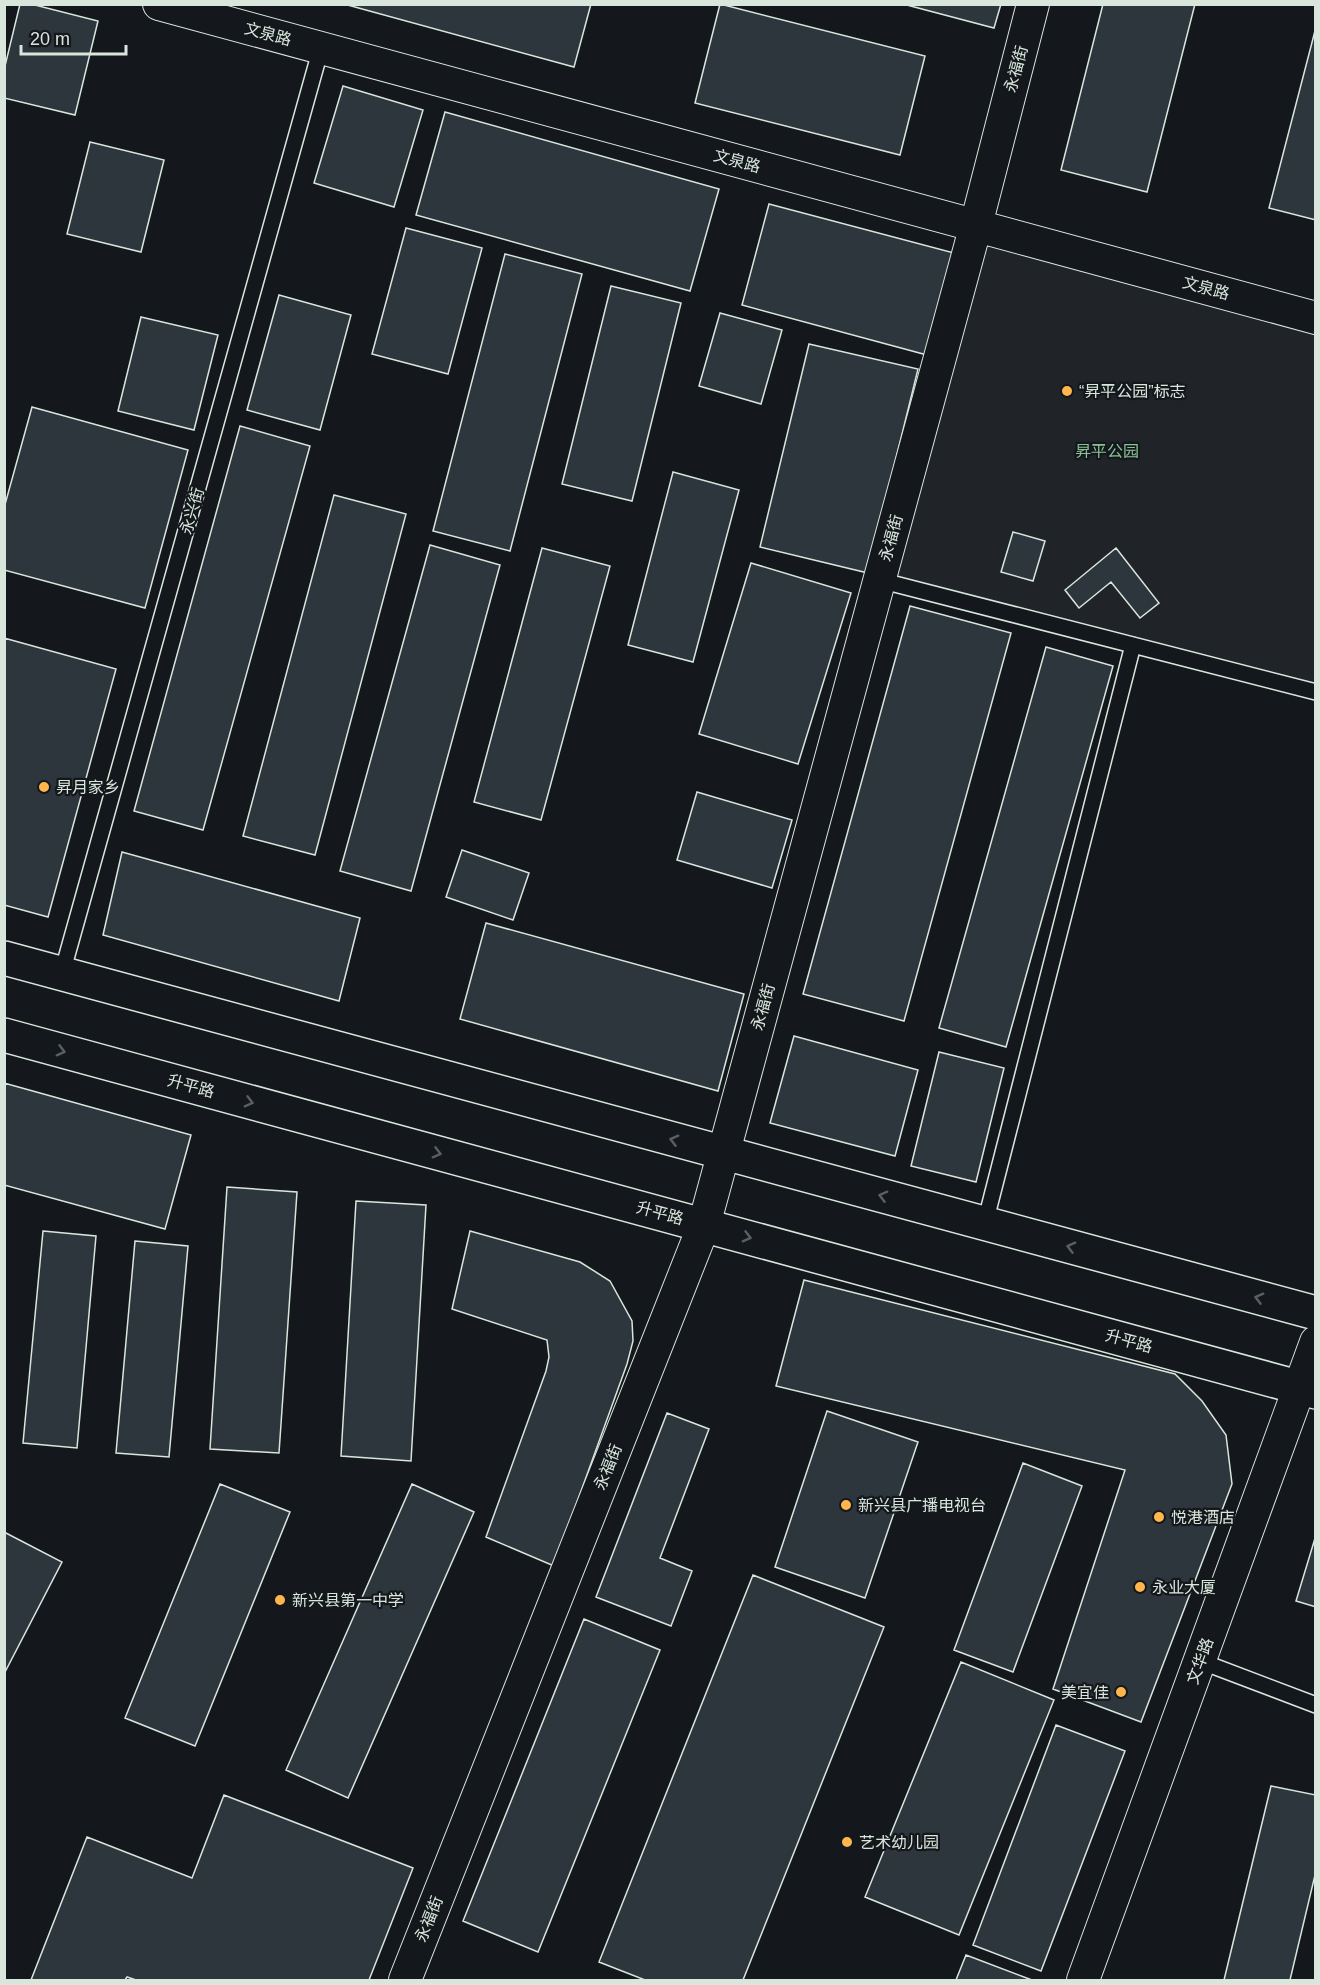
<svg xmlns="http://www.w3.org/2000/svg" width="1320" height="1985" viewBox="0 0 1320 1985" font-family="Arial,'Noto Sans SC',sans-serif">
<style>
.green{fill:#202428;stroke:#939e99;stroke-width:1.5}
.building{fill:#2c363c;stroke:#d8e6dc;stroke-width:1.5}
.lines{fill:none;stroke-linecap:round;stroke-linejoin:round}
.service-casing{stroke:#d8e6dc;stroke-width:18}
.minor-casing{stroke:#d8e6dc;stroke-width:34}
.tertiary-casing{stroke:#d8e6dc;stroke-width:36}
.service{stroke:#14181c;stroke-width:15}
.minor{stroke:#14181c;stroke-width:32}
.tertiary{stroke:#14181c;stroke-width:33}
.oneway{stroke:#59605f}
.poi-dot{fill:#ffb74d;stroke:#14181c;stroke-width:2}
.labels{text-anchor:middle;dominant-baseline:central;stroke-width:4.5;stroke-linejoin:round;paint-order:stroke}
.street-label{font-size:16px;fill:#d8e6dc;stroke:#14181c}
.poi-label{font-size:16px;fill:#d8e6dc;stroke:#14181c;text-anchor:start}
.park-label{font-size:16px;fill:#8ac095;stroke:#14181c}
</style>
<rect width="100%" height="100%" fill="#14181c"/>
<!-- green -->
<path class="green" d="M976,225L1315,318V692L879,580Z"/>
<!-- building -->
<path class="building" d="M20,4H31L98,21L75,115L4,98V70Z
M344,4H591L574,67Z
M720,4L925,56L900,155L695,103Z
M903,4H1001L994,28Z
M1103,4H1195L1147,192L1061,170Z
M1316,27V220L1269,208Z
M343,86L423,110L394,207L314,183Z
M445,112L719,189L690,291L416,215Z
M90,142L164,160L141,252L67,234Z
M769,204L954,253L927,355L742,305Z
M406,228L482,248L448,374L372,354Z
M505,254L582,274L510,551L433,531Z
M611,286L681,303L632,501L562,484Z
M279,295L351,315L320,430L247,410Z
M720,313L782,330L761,404L699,386Z
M141,317L218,335L194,430L118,411Z
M809,344L918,369L868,573L760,547Z
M32,407L188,450L145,608L4,570V508Z
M240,426L310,446L203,830L134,811Z
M673,472L739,490L693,662L628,645Z
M334,495L406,514L315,855L243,836Z
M1013,532L1045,541L1033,581L1001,572Z
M430,545L500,565L411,891L340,871Z
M542,548L610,566L541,820L474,802Z
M1116,548L1159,603L1140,618L1111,582L1079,608L1065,590Z
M751,563L851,593L798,764L699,734Z
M910,606L1011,633L904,1021L803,994Z
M4,638L116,669L48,917L4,905Z
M1046,647L1113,666L1006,1047L939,1028Z
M697,792L792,820L772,888L677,860Z
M462,850L529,873L513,920L446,897Z
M122,852L360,918L339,1001L103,935Z
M486,923L744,994L718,1091L460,1019Z
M794,1036L918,1070L895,1156L770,1123Z
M939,1052L1004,1068L976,1182L911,1166Z
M4,1083L191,1135L165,1229L4,1185Z
M227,1187L297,1192L279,1453L210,1449Z
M356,1201L426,1205L411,1461L341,1456Z
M43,1231L96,1236L77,1448L23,1443Z
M470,1231L580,1262L610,1281L632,1321L633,1341L627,1364L554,1566L486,1537L546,1371L549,1357L547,1340L452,1309Z
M135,1241L188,1246L169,1457L116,1453Z
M804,1280L1175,1374L1202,1401L1226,1435L1232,1484L1141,1722L1053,1689L1125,1470L776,1386Z
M827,1411L918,1442L865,1598L775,1567Z
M667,1413L709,1429L660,1558L692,1571L671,1626L596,1597Z
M1023,1463L1082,1486L1013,1672L954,1650Z
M220,1484L290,1512L195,1746L125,1718Z
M412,1484L474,1512L348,1798L286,1770Z
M4,1532L62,1562L5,1672H4Z
M1316,1535V1607L1296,1601Z
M753,1575L884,1627L743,1980H645L599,1962Z
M584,1619L660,1650L538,1952L463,1921Z
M961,1662L1054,1700L959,1935L865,1897Z
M1056,1725L1125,1751L1041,1971L973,1945Z
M1271,1786L1316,1795V1871L1290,1980H1224Z
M224,1795L413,1868L369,1980H136L127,1977L125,1980H31L87,1837L192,1878Z
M966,1955L1032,1980H956Z"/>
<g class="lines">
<!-- service casing -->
<g class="service-casing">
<path id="service" d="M879,580L1316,692
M62,973L321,48
M985,1223L1133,645
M1200,1661L1316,1705"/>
</g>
<!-- minor casing -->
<g class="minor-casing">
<path id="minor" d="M159,4L1316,318
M405,1980L704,1225L976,225L1033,4
M1083,1980L1316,1342"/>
</g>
<!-- tertiary casing -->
<g class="tertiary-casing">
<path id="tertiary" d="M4,958L1316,1313
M4,1035L1316,1392"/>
</g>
<!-- service -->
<use href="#service" class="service"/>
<!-- minor -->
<use href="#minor" class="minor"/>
<!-- tertiary -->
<use href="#tertiary" class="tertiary"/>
</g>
<!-- one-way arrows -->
<defs><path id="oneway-chevron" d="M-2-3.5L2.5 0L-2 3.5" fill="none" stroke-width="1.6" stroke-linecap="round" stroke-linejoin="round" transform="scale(1.5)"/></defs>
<g class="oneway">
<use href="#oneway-chevron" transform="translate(61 1051) rotate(15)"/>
<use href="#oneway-chevron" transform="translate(249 1102) rotate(15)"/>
<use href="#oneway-chevron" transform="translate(674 1140) rotate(-165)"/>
<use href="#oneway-chevron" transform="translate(437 1153) rotate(15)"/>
<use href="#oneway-chevron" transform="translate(883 1196) rotate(-165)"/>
<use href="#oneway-chevron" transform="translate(747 1237) rotate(15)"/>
<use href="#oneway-chevron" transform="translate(1071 1247) rotate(-165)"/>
<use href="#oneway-chevron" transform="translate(1259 1298) rotate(-165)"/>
</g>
<!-- markers -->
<g class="poi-dot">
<circle cx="1067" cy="391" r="6"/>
<circle cx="44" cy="787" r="6"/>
<circle cx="846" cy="1505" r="6"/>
<circle cx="1159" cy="1517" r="6"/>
<circle cx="1140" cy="1587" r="6"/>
<circle cx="280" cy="1600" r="6"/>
<circle cx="1121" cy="1692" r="6"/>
<circle cx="847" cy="1842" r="6"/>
</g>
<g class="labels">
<!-- street labels -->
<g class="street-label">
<text transform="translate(268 34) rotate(15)">文泉路</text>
<text transform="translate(1016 69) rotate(-75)">永福街</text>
<text transform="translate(737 161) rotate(15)">文泉路</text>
<text transform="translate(1206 288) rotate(15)">文泉路</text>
<text transform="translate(192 511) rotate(-74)">永兴街</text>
<text transform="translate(891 538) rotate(-75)">永福街</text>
<text transform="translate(763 1007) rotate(-75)">永福街</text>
<text transform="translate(191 1086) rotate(15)">升平路</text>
<text transform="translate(660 1213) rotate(15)">升平路</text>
<text transform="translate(1129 1341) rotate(15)">升平路</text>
<text transform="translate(608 1467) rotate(-68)">永福街</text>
<text transform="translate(1200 1661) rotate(-70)">文华路</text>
<text transform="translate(429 1919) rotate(-68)">永福街</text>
</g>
<!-- poi labels -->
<g class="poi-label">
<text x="1079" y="391">“昇平公园”标志</text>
<text x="56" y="787">昇月家乡</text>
<text x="858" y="1505">新兴县广播电视台</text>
<text x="1171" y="1517">悦港酒店</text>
<text x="1152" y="1587">永业大厦</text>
<text x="292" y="1600">新兴县第一中学</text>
<text x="1109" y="1692" text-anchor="end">美宜佳</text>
<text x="859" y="1842">艺术幼儿园</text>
</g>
<!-- park labels -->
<g class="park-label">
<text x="1107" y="451">昇平公园</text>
</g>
</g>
<!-- border -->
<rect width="1320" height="1985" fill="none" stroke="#d8e6dc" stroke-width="12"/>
<!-- scale -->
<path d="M21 45v9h105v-9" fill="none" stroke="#d8e6dc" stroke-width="3"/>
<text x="30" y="45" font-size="18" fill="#d8e6dc" stroke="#14181c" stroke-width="4.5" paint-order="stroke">20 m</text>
</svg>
